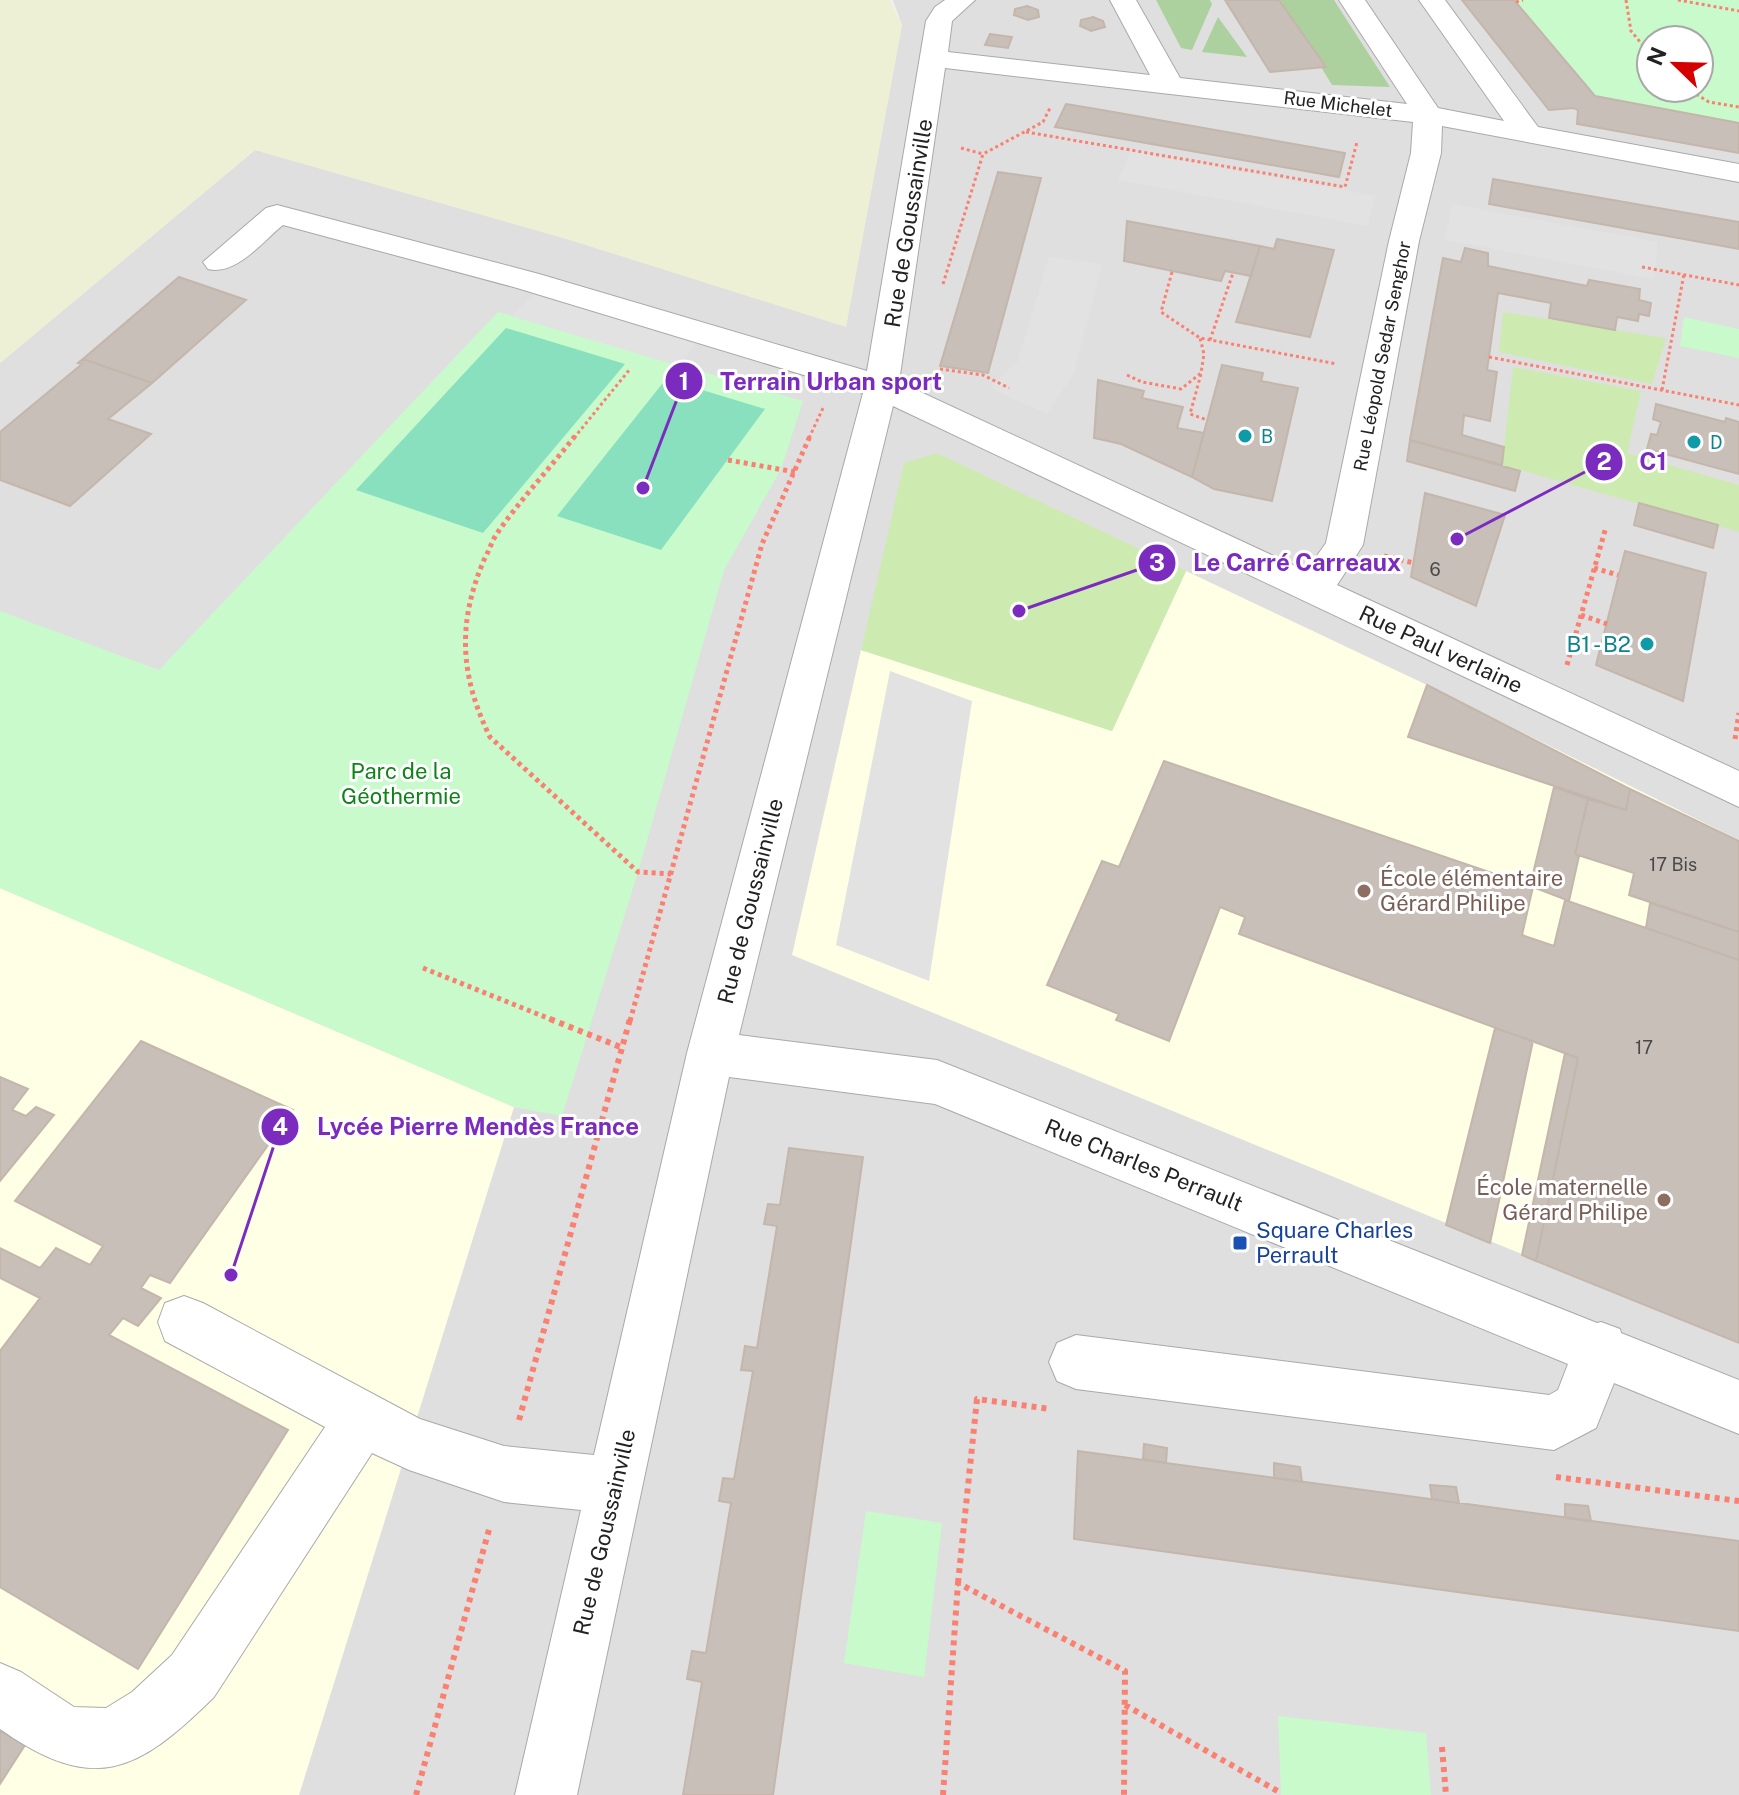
<svg xmlns="http://www.w3.org/2000/svg" width="1739" height="1795" viewBox="0 0 1739 1795" font-family="'Public Sans',sans-serif">
<style>
.residential{fill:#e0dfdf;fill-rule:evenodd}
.education{fill:#ffffe5}
.farmland{fill:#eef0d5}
.grass{fill:#cdebb0}
.forest{fill:#add19e}
.park{fill:#c8facc;fill-rule:evenodd}
.pitch{fill:#88e0be}
.parking{fill:#e2e2e2}
.building{fill:#c7bfb8;stroke:#c4b6ab;stroke-width:2}
.lines{fill:none;stroke-linecap:round;stroke-linejoin:round}
.minor-casing{stroke:#a9a9a9;stroke-width:2}
.path-far2{stroke:#fa8072;stroke-width:3;stroke-dasharray:3 3;stroke-linecap:butt}
.path-far1{stroke:#fa8072;stroke-width:5;stroke-dasharray:4 4;stroke-linecap:butt}
.path{stroke:#fa8072;stroke-width:6;stroke-dasharray:5 5;stroke-linecap:butt}
.minor{fill:#fff;fill-rule:evenodd}
.culture-dot{fill:#0f9aa8;stroke:#fff;stroke-width:3}
.education-dot{fill:#8d6e63;stroke:#fff;stroke-width:3}
.transit-dot{fill:#1a4fb4;stroke:#fff;stroke-width:3}
.labels{text-anchor:middle;dominant-baseline:central;stroke-width:6;stroke-linejoin:round;paint-order:stroke}
.far-street-label{font-size:18px;fill:#222;stroke:#fff}
.far-culture-label{font-size:18px;fill:#0d838f;stroke:#fff;text-anchor:start}
.number-label{font-size:18px;fill:#4b4948}
.street-label{font-size:22px;fill:#222;stroke:#fff}
.culture-label{font-size:22px;fill:#0d838f;stroke:#fff;text-anchor:end}
.park-label{font-size:22px;fill:#0c8416;stroke:#fff}
.education-label{font-size:22px;fill:#785e54;stroke:#fff;text-anchor:start}
.transit-label{font-size:22px;fill:#164399;stroke:#fff;text-anchor:start}
.leader{fill:none;stroke:#7b2cbf;stroke-width:3}
.callout-dot{fill:#7b2cbf;stroke:#fff;stroke-width:3}
.mark-label{font-size:24px;text-anchor:middle;font-weight:bold;fill:#fff}
.callout-label{font-size:24px;text-anchor:middle;font-weight:bold;fill:#7b2cbf;stroke:#fff;stroke-width:6;stroke-linejoin:round;paint-order:stroke}
</style>
<rect width="100%" height="100%" fill="#f2efe9"/>
<!-- residential -->
<path class="residential" d="M893,0H1739V1795H0V363L255,150L567,239L846,326L902,25ZM1651,40H1699V88H1651Z"/>
<!-- education -->
<path class="education" d="M1186,571L1427,685L1739,840V1343L792,955L861,650L1112,731Z
M0,888L514,1107L299,1795H0Z"/>
<!-- farmland -->
<path class="farmland" d="M0,0H889L902,25L846,327L567,239L255,150L0,363Z"/>
<!-- grass -->
<path class="grass" d="M1503,312L1666,338L1652,384L1499,352Z
M1513,367L1641,391L1627,453L1739,485V532L1502,465Z
M937,453L1186,571L1112,731L861,650L904,463Z"/>
<!-- forest -->
<path class="forest" d="M1156,0H1210L1212,4L1192,50L1181,48Z
M1280,0H1334L1390,87L1332,85Z
M1218,17L1247,57L1202,52Z"/>
<!-- park -->
<path class="park" d="M1514,0H1739V123L1595,96ZM1651,40H1699V88H1651Z
M498,312L803,401L781,469L724,570L638,872L562,1116L514,1107L0,888V611L159,670Z
M1684,317L1739,329V358L1680,346Z
M866,1511L942,1523L924,1677L844,1663Z
M1278,1716L1426,1733L1431,1795H1281Z"/>
<!-- pitch -->
<path class="pitch" d="M506,328L625,364L483,533L356,490Z
M666,379L765,409L661,550L557,516Z"/>
<!-- parking -->
<path class="parking" d="M1131,151L1375,196L1368,226L1118,180Z
M1452,204L1658,242L1654,279L1445,240Z
M1049,257L1102,264L1074,373L1047,414L990,388L1018,361Z
M533,294L698,341L679,366L511,316Z
M890,671L972,701L929,981L836,945Z"/>
<!-- building -->
<path class="building" d="M1225,0H1279L1326,67L1270,72Z
M1462,0H1514L1595,96L1739,123V153L1577,124L1578,110L1574,108L1549,110Z
M1027,6L1038,10L1039,17L1028,20L1014,15L1015,9Z
M1093,17L1103,21L1105,27L1091,31L1080,26L1081,20Z
M990,34L1012,37L1008,48L985,45Z
M1066,104L1102,110L1345,153L1339,177L1055,127Z
M998,172L1041,178L988,373L940,366Z
M1493,179L1739,222V249L1489,204Z
M1127,221L1234,241L1260,246L1251,276L1225,271L1221,281L1124,261Z
M1277,239L1334,250L1310,337L1236,322L1260,246L1274,249Z
M1465,248L1488,253V266L1587,286L1589,280L1640,289L1639,300L1651,303L1649,316L1639,314L1638,321L1617,317L1615,330L1549,318L1551,303L1498,293L1487,370L1497,372L1490,421L1464,415L1462,435L1504,447L1502,465L1410,440L1443,258L1461,262Z
M179,277L246,300L152,383L83,359Z
M83,359L152,383L108,419L151,434L70,506L0,480V432L82,364L78,363Z
M1222,365L1263,373L1261,381L1298,388L1272,501L1214,489L1192,477Z
M1098,380L1144,391L1142,398L1183,407L1177,428L1204,433L1192,477L1121,444L1094,438Z
M1656,404L1725,422L1726,418L1739,422V474L1647,449L1651,434L1657,435L1661,422L1653,419Z
M1410,440L1520,471L1515,491L1407,461Z
M1425,493L1505,515L1476,606L1411,577Z
M1639,503L1718,525L1713,548L1634,525Z
M1625,551L1706,573L1683,701L1596,665Z
M1427,685L1630,789L1626,810L1408,737Z
M1164,761L1533,887L1522,935L1554,946L1565,900L1739,960V1343L1536,1261L1578,1058L1239,934L1245,917L1220,907L1169,1041L1116,1020L1119,1014L1047,985L1102,861L1119,867Z
M1554,787L1588,799L1575,854L1579,856L1569,901L1530,886Z
M1630,789L1739,841V932L1629,895L1634,873L1575,854L1588,799L1626,810Z
M1650,903L1739,932V960L1646,928Z
M1495,1028L1533,1041L1490,1243L1446,1225Z
M141,1041L293,1110L170,1283L150,1275L141,1288L161,1298L138,1326L123,1318L109,1335L288,1430L138,1669L0,1587V1351L40,1298L0,1278V1248L40,1268L56,1248L90,1265L103,1246L15,1201Z
M1565,1053L1578,1058L1536,1261L1522,1255Z
M0,1077L28,1089L12,1110L26,1116L36,1107L54,1115L0,1181Z
M789,1148L863,1157L773,1795H683L702,1682L687,1679L692,1651L706,1653L731,1503L719,1501L721,1490L723,1478L734,1479L753,1371L741,1370L745,1346L757,1348L777,1226L764,1224L768,1204L780,1205Z
M1144,1444L1167,1448L1166,1463L1143,1459Z
M1078,1451L1739,1541V1631L1074,1539Z
M1274,1463L1300,1467L1302,1482L1274,1478Z
M1430,1485L1456,1487L1459,1503L1432,1499Z
M1565,1504L1588,1506L1591,1521L1565,1518Z
M0,1731L25,1745L0,1784Z"/>
<g class="lines">
<!-- minor casing -->
<g class="minor-casing">
<path id="minor" d="M945,0H975L952,21L948,52L1150,75L1110,0H1136L1180,78L1407,104L1339,0H1365L1438,108L1504,121L1419,0H1445L1538,127L1739,164V182L1442,126L1441,153L1419,241L1363,545L1337,585L1739,771V807L893,406L739,1035L937,1060L1597,1323L1601,1322L1620,1329L1621,1333L1739,1380V1434L1614,1383L1596,1428L1554,1450L1076,1389L1057,1381L1049,1362L1057,1343L1076,1335L1549,1395L1558,1390L1568,1364L935,1104L729,1077L577,1795H515L581,1510L504,1502L409,1470L372,1453L214,1697C137,1773 94,1795 0,1729V1663L21,1672L74,1707L106,1708L132,1692L172,1655L325,1427L165,1341L158,1322L165,1303L184,1296L203,1303L420,1419L504,1446L594,1455L687,1053L863,393L517,288L283,225C262,242 236,276 208,269L203,262L266,208L277,205L539,274L867,371L926,21L935,7ZM945,68L1413,122L1411,153L1389,241L1326,543L1306,571L899,382Z"/>
</g>
<!-- path-far2 -->
<path class="path-far2" d="M1626,0L1631,31L1651,55
M1678,0L1739,11
M1516,2L1523,0
M1686,88L1709,102L1739,107
M1026,132L1345,187L1357,142
M961,148L983,154
M1642,267L1739,285
M1172,272L1161,312L1200,338L1337,364
M943,284L983,154L1043,122L1051,106
M1210,340L1233,273
M1489,357L1739,405
M940,369L983,375L1009,388
M1201,374L1190,414L1207,420
M1127,375L1142,382L1181,389L1201,373L1204,354L1200,338
M1662,390L1684,274
M574,438L630,369
M809,438L823,408"/>
<!-- path-far1 -->
<path class="path-far1" d="M575,436C550,468 521,499 498,532C492,540 489,551 484,560C457,623 460,676 490,737L638,872L671,874
M728,460L795,472
M1384,556L1414,563
M1594,568L1618,575
M1581,615L1607,624
M1567,665L1606,527
M1735,739L1739,713
M423,968L555,1021
M630,1021L762,544L810,436"/>
<!-- path -->
<path class="path" d="M550,1019L623,1048
M519,1420L630,1019
M1556,1477L1739,1501
M958,1583L977,1399L1050,1409
M1125,1705L1281,1793
M1442,1747L1446,1795
M416,1795L490,1526
M943,1795L958,1583L1125,1671L1124,1795"/>
<!-- minor -->
<use href="#minor" class="minor"/>
</g>
<!-- markers -->
<g class="culture-dot">
<circle cx="1245" cy="436" r="8"/>
<circle cx="1694" cy="442" r="8"/>
<circle cx="1647" cy="644" r="8"/>
</g>
<g class="education-dot">
<circle cx="1364" cy="891" r="8"/>
<circle cx="1664" cy="1200" r="8"/>
</g>
<rect class="transit-dot" x="1232" y="1235" width="16" height="16" rx="4"/>
<g class="labels">
<!-- far-street labels -->
<g class="far-street-label">
<text transform="translate(1338 104) rotate(7)">Rue Michelet</text>
<text transform="translate(1382 356) rotate(-79)">Rue Léopold Sedar Senghor</text>
</g>
<!-- far-culture labels -->
<g class="far-culture-label">
<text x="1261" y="436">B</text>
<text x="1710" y="442">D</text>
</g>
<!-- number labels -->
<g class="number-label">
<text x="1435" y="569">6</text>
<text x="1673" y="864">17 Bis</text>
<text x="1644" y="1047">17</text>
</g>
<!-- street labels -->
<g class="street-label">
<text transform="translate(908 223) rotate(-81)">Rue de Goussainville</text>
<text transform="translate(1441 649) rotate(25)">Rue Paul verlaine</text>
<text transform="translate(750 901) rotate(-76)">Rue de Goussainville</text>
<text transform="translate(1144 1165) rotate(22)">Rue Charles Perrault</text>
<text transform="translate(604 1532) rotate(-77)">Rue de Goussainville</text>
</g>
<!-- culture labels -->
<g class="culture-label">
<text x="1631" y="644">B1 - B2</text>
</g>
<!-- park labels -->
<g class="park-label">
<text x="401" y="771">Parc de la<tspan x="401" dy="25">Géothermie</tspan></text>
</g>
<!-- education labels -->
<g class="education-label">
<text x="1380" y="878">École élémentaire<tspan x="1380" dy="25">Gérard Philipe</tspan></text>
<text x="1648" y="1187" text-anchor="end">École maternelle<tspan x="1648" dy="25">Gérard Philipe</tspan></text>
</g>
<!-- transit labels -->
<g class="transit-label">
<text x="1256" y="1230">Square Charles<tspan x="1256" dy="25">Perrault</tspan></text>
</g>
</g>
<!-- callouts -->
<path class="leader" d="M643 488L684 381M1457 539L1604 462M1019 611L1157 563M231 1275L280 1127"/>
<g class="callout-dot">
<circle cx="643" cy="488" r="8"/>
<circle cx="1457" cy="539" r="8"/>
<circle cx="1019" cy="611" r="8"/>
<circle cx="231" cy="1275" r="8"/>
<circle cx="684" cy="381" r="20"/>
<circle cx="1604" cy="462" r="20"/>
<circle cx="1157" cy="563" r="20"/>
<circle cx="280" cy="1127" r="20"/>
</g>
<g class="mark-label">
<text x="684" y="390">1</text>
<text x="1604" y="470">2</text>
<text x="1157" y="571">3</text>
<text x="280" y="1135">4</text>
</g>
<g class="callout-label">
<text x="831" y="390">Terrain Urban sport</text>
<text x="1653" y="470">C1</text>
<text x="1297" y="571">Le Carré Carreaux</text>
<text x="478" y="1135">Lycée Pierre Mendès France</text>
</g>
<!-- north arrow -->
<g transform="translate(1675 64) rotate(293)"><circle r="38" fill="#ffffff" stroke="#a7a7a7" stroke-width="2"/>
<path d="M0-6L14 30L0 20L-14 30Z" fill="#d40000"/>
<text y="-12" font-size="22" font-weight="bold" text-anchor="middle" fill="#222222">N</text>
</g>
</svg>
